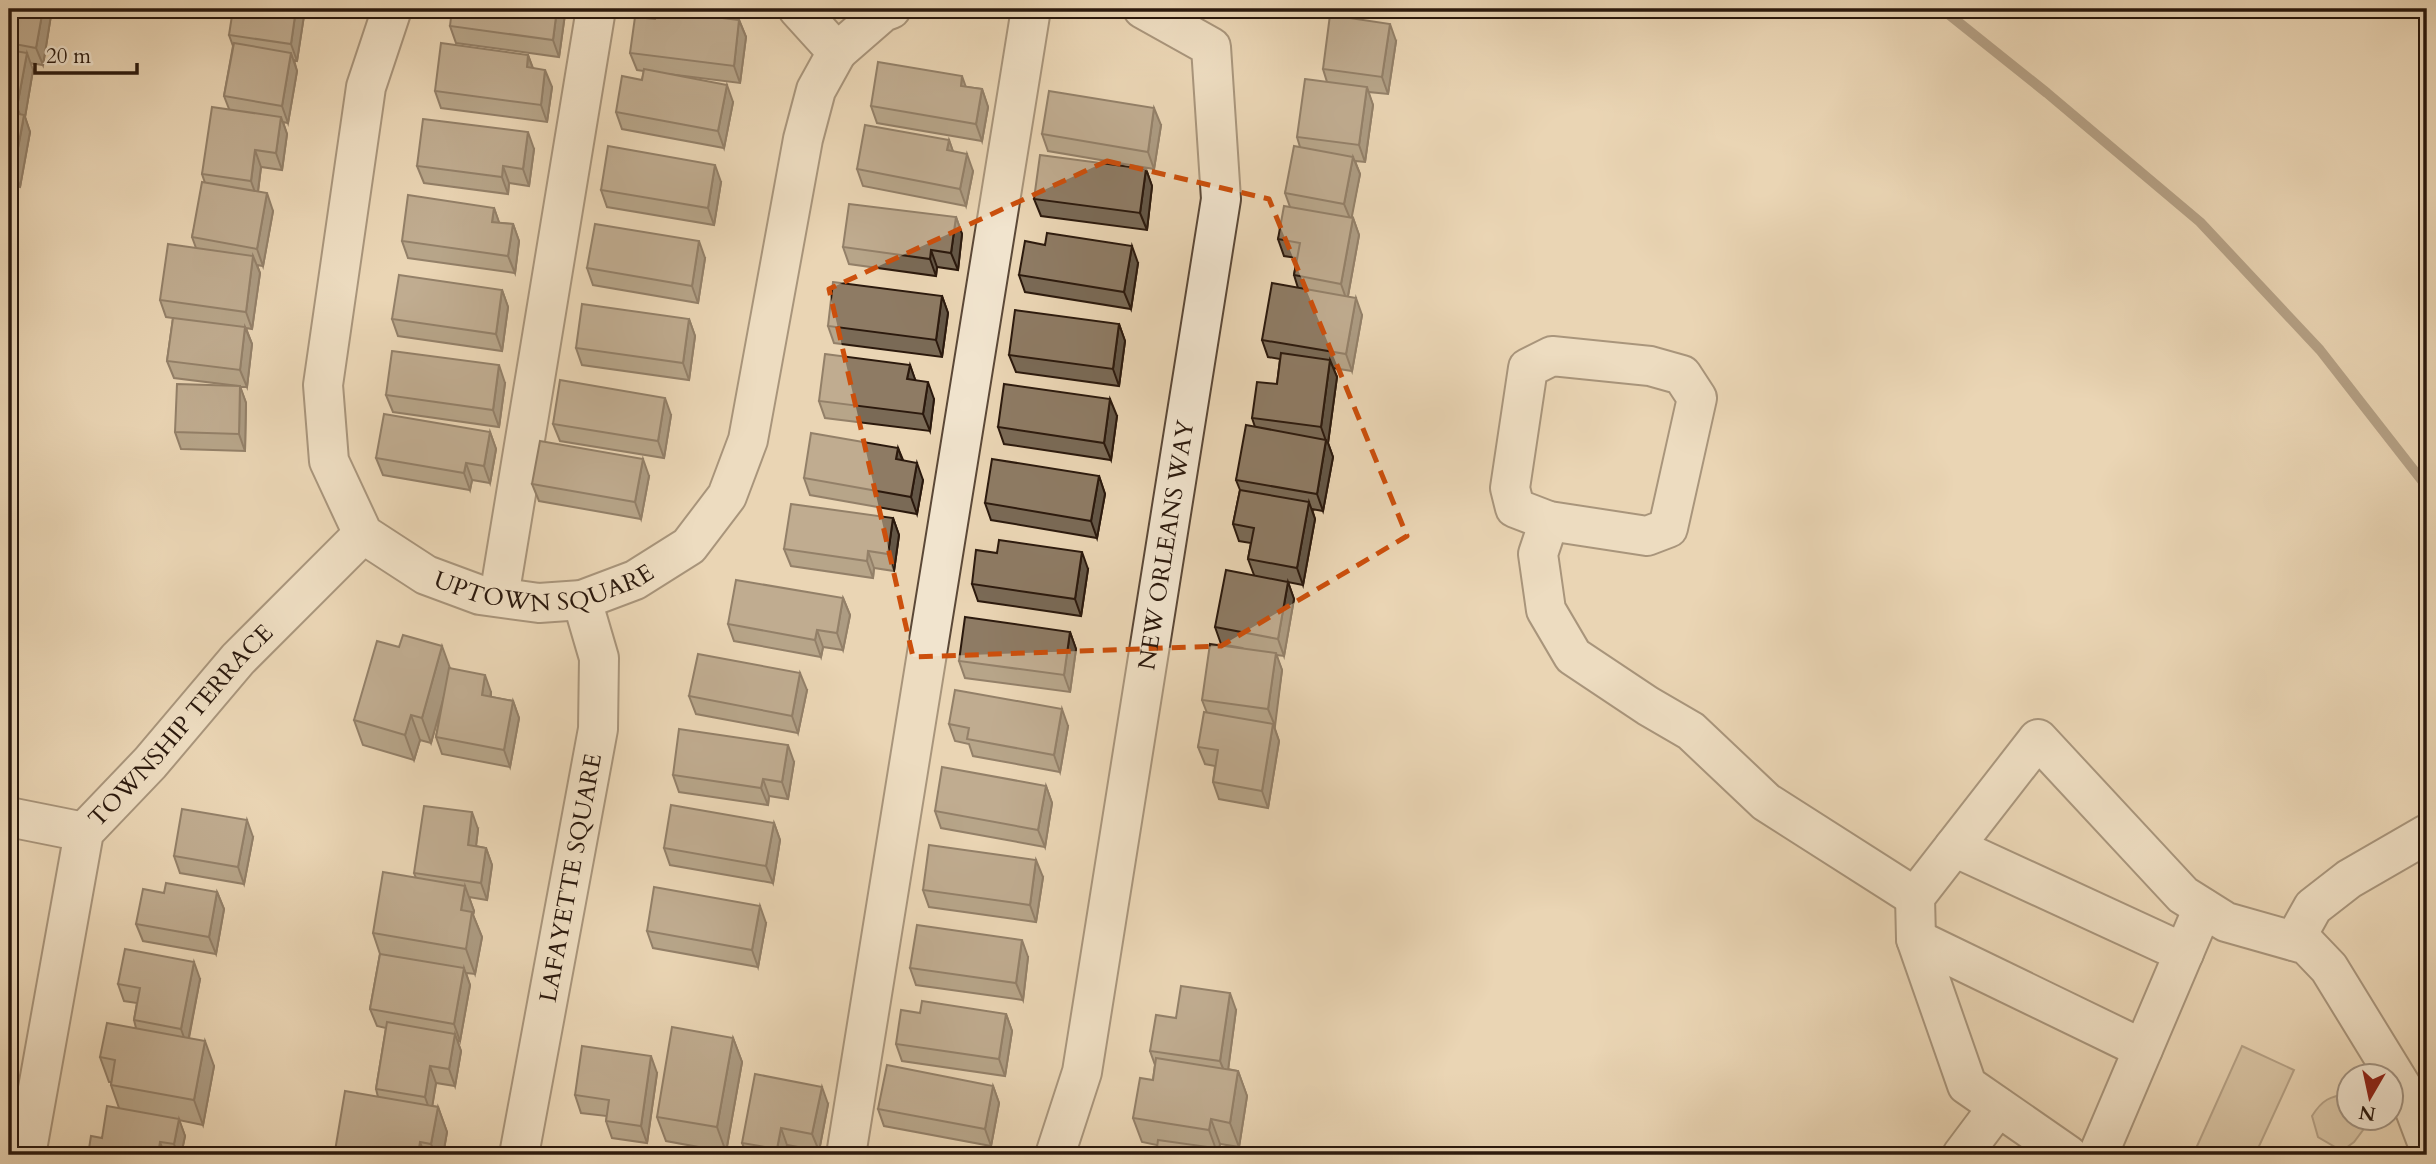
<svg xmlns="http://www.w3.org/2000/svg" width="2436" height="1164" viewBox="0 0 2436 1164" font-family="Cardo,serif">
<style>
.green{fill:#cab598;stroke:#7a6752;stroke-width:2}
.lines{fill:none;stroke-linecap:round;stroke-linejoin:round}
.stream{stroke:#77634f;stroke-width:10}
.minor-casing{stroke:#5b4837;stroke-width:42}
.minor{stroke:#f1e4ce;stroke-width:38}
.wall{fill:#7a6a56;stroke:#2b190d;stroke-width:2}
.shaded-wall{fill:#635646;stroke:#2b190d;stroke-width:2}
.building{fill:#8e7b64;stroke:#2b190d;stroke-width:2}
.marked{fill:none;stroke:#cc4f0c;stroke-width:5;stroke-dasharray:14 9;stroke-linejoin:round}
.labels{text-anchor:middle;dominant-baseline:central;stroke-width:6;stroke-linejoin:round;paint-order:stroke}
.street-label{font-size:24px;fill:#2b190d;stroke:#f1e4ce}
</style>
<rect width="100%" height="100%" fill="#ead5b4"/>
<filter id="stains"><feTurbulence type="fractalNoise" baseFrequency=".00286" numOctaves="4"/><feColorMatrix values="0 0 0 0 .2 0 0 0 0 .09 0 0 0 0 .02 0 0 0 .5 -.17"/></filter>
<radialGradient id="worn" r=".72"><stop offset=".6" stop-color="#630" stop-opacity="0"/><stop offset="1" stop-color="#630" stop-opacity=".3"/></radialGradient>
<!-- green -->
<path class="green" d="M2242,1046L2294,1070L2255,1155H2193Z
M2348,1094V1118L2368,1119L2369,1122L2354,1142L2342,1151L2318,1137L2312,1116C2322,1100 2330,1096 2348,1094Z"/>
<g class="lines">
<!-- stream -->
<path class="stream" d="M1942,9L2047,93L2200,222L2320,350L2427,487"/>
<!-- minor casing -->
<g class="minor-casing">
<g id="minor">
<path id="s1" d="M392,9L366,87L323,385L329,461L363,534L426,575L480,595L539,603L582,600L635,580L689,546L727,496L748,440L803,139L816,90L837,52L798,9"/>
<path d="M837,52L883,12L891,9"/>
<path d="M1552,356L1650,366L1682,375L1697,398L1668,528L1647,536L1549,521L1515,508L1510,488L1528,368Z"/>
<path d="M1549,521L1538,554L1546,610L1573,656L1648,706L1691,731L1766,802L1915,897"/>
<path d="M499,597L596,9"/>
<path d="M9,817L84,832"/>
<path d="M1954,847L2184,953"/>
<path d="M1916,939L2143,1049"/>
<path d="M2294,941L2313,907L2349,879L2427,834"/>
<path id="s2" d="M26,1155L84,832L150,763L238,659L363,534"/>
<path id="s3" d="M519,1155L598,729L599,658L582,600"/>
<path d="M846,1155L1031,9"/>
<path id="s4" d="M1055,1155L1082,1072L1221,199L1211,47L1143,9"/>
<path d="M1962,1155L1998,1107"/>
<path d="M2068,1155L1967,1085L1916,939L1915,897L2038,739L2183,895L2226,922L2307,945L2329,968L2413,1105L2427,1142"/>
<path d="M2098,1155L2203,908"/>
</g>
</g>
<!-- minor -->
<use href="#minor" class="minor"/>
</g>
<!-- wall -->
<path class="wall" d="M9,9H52L43,65L30,63L33,70L25,117L30,132L20,187L9,184L12,193L9,212Z
M305,9L297,61L294,60L297,71L288,123L283,122L287,134L282,170L261,167L258,192L273,211L263,266L257,265L260,273L252,329L246,328L252,344L247,387H240L246,403L245,451L181,449L175,432L238,386L174,378L167,361L173,318L166,317L160,300L196,248L192,237L205,183L202,174L229,109L224,96L233,46L229,35Z
M1372,9H1392L1374,13Z
M565,14L559,57L456,43L450,26Z
M655,19L739,20L746,37L740,83L668,74L733,102L724,148L622,129L616,112L642,80L644,71L637,70L630,53Z
M1396,41L1388,94L1368,92L1373,105L1365,162L1355,161L1360,174L1351,217L1353,218L1359,235L1348,296L1362,315L1352,371L1333,368L1337,377L1328,443L1333,457L1323,511L1312,509L1315,519L1303,585L1288,582L1294,599L1284,656L1276,655L1282,670L1274,726L1279,741L1268,808L1219,799L1213,782L1215,766L1205,764L1198,747L1207,713L1202,700L1242,648L1221,644L1215,627L1254,575L1248,559L1251,543L1239,541L1233,524L1240,490L1236,480L1255,427L1252,418L1277,384L1280,359L1268,357L1262,340L1298,288L1294,275L1297,258L1284,256L1278,239L1290,207L1285,193L1300,147L1297,137L1327,82L1323,69Z
M528,55L533,68L552,87L547,122L441,108L435,91Z
M966,87L982,89L988,107L982,141L877,123L871,106Z
M1161,125L1154,169L1048,151L1042,134Z
M949,140L953,152L973,171L966,206L863,186L857,169Z
M534,149L529,186L509,183L508,194L424,183L417,166Z
M1146,169L1152,186L1147,230L1041,216L1034,199Z
M721,182L714,225L607,207L601,190Z
M494,208L499,223L513,224L519,241L515,273L408,258L402,241Z
M956,217L962,234L958,270L937,267L936,276L849,264L843,247Z
M705,258L698,303L593,285L587,268Z
M1138,263L1131,309L1025,292L1019,275Z
M502,290L508,307L502,351L398,336L392,319Z
M942,296L948,313L942,357L834,343L828,326Z
M689,319L695,336L689,380L582,365L576,348Z
M1119,324L1125,341L1119,386L1016,372L1009,355Z
M910,365L915,380L934,399L930,431L825,418L819,401Z
M505,383L499,427L393,412L386,395Z
M671,415L664,458L560,441L553,424Z
M1117,416L1111,460L1004,444L998,427Z
M490,432L496,449L490,483L472,480L470,490L383,475L376,458Z
M898,448L903,460L923,480L917,514L810,495L804,478Z
M649,476L641,519L539,501L532,484Z
M1099,476L1105,494L1097,538L991,520L985,503Z
M893,518L899,535L894,571L874,568L873,578L791,566L784,549Z
M1088,569L1081,616L978,601L972,584Z
M843,598L850,615L843,650L823,647L821,657L734,641L728,624Z
M1070,632L1076,649L1070,692L965,678L959,661Z
M450,668L491,692V697L513,701L519,718L510,767L442,754L436,737L444,696L431,743L420,740L414,760L363,745L354,720Z
M807,690L798,733L696,714L689,696Z
M949,724L1068,726L1060,772L973,756L969,744L955,741Z
M794,762L788,799L769,796L768,805L679,792L673,775Z
M1046,786L1052,803L1045,847L941,828L935,811Z
M774,823L780,840L773,883L670,865L664,848Z
M478,829L476,846L486,848L492,865L487,900L469,897L474,911L473,915L482,937L475,974L466,973L470,985L460,1041L457,1040L461,1051L455,1086L436,1083L432,1106L438,1107L447,1132L443,1155H336L335,1151L378,1097L376,1089L386,1028L377,1026L370,1009L380,954L373,933L416,878L414,873Z
M253,837L244,884L180,873L174,856Z
M1043,877L1036,922L929,907L923,890Z
M217,892L224,909L216,954L143,941L136,924L164,893Z
M766,923L758,967L653,948L647,931Z
M1028,957L1023,1000L916,985L910,968Z
M200,979L189,1038L214,1066L203,1125L179,1120L185,1136L181,1155H88L102,1138L119,1108L111,1085V1082H109L100,1057L136,1028L134,1020L137,1003L124,1001L118,984Z
M1236,1010L1228,1069L1238,1071L1247,1096L1239,1147L1220,1144L1218,1155L1211,1154V1155H1156L1157,1145L1142,1142L1133,1118L1153,1080L1155,1065L1150,1051L1176,1018Z
M920,1013L1006,1014L1012,1031L1005,1076L902,1061L896,1044Z
M733,1038L742,1062L726,1152L666,1141L657,1117Z
M657,1073L647,1143L612,1138L606,1121L607,1116L581,1113L575,1095Z
M993,1086L999,1103L991,1146L884,1126L878,1109Z
M828,1104L819,1151L787,1145L785,1155H747L742,1143Z"/>
<!-- shaded-wall -->
<path class="shaded-wall" d="M43,9H52L43,65L36,48Z
M296,9H305L297,61L291,44Z
M557,9H563L565,14L559,57L553,40Z
M739,20L746,37L740,83L734,66Z
M1390,24L1396,41L1388,94L1382,77Z
M27,53L33,70L25,117L30,132L20,187L14,169L23,122L17,107Z
M291,53L297,71L288,123L282,106Z
M528,55L534,72L527,67Z
M545,70L552,87L547,122L541,105Z
M962,76L968,93L961,86Z
M727,85L733,102L724,148L718,131Z
M1367,87L1373,105L1365,162L1359,145Z
M982,89L988,107L982,141L976,124Z
M1154,108L1161,125L1154,169L1148,152Z
M281,117L287,134L282,170L276,153Z
M528,132L534,149L529,186L523,169Z
M949,140L955,157L947,150Z
M255,150L261,167L257,198L251,181Z
M967,154L973,171L966,206L960,189Z
M1353,157L1360,174L1351,221L1344,204Z
M715,165L721,182L714,225L708,208Z
M503,166L509,183L508,194L502,177Z
M1146,169L1152,186L1147,230L1140,213Z
M9,184L12,193L9,212Z
M267,193L273,211L263,266L257,249Z
M494,208L500,225L492,222Z
M956,217L962,234L958,270L951,253Z
M1353,218L1359,235L1347,301L1341,284Z
M513,224L519,241L515,273L508,256Z
M699,241L705,258L698,303L692,286Z
M1132,246L1138,263L1131,309L1124,292Z
M931,250L937,267L936,276L930,259Z
M253,256L260,273L252,329L246,312Z
M502,290L508,307L502,351L496,334Z
M942,296L948,313L942,357L936,340Z
M1356,298L1362,315L1352,371L1346,354Z
M689,319L695,336L689,380L683,363Z
M1119,324L1125,341L1119,386L1113,369Z
M245,327L252,344L247,387L240,370Z
M1330,360L1337,377L1328,443L1333,457L1323,511L1317,494L1326,441L1321,427Z
M499,365L505,383L499,427L493,410Z
M910,365L916,382L907,379Z
M928,382L934,399L930,431L923,414Z
M240,386L246,403L245,451L239,434Z
M665,398L671,415L664,458L658,441Z
M1110,399L1117,416L1111,460L1104,443Z
M490,432L496,449L490,483L484,466Z
M898,448L904,465L896,459Z
M643,459L649,476L641,519L635,502Z
M466,463L472,480L470,490L464,473Z
M917,463L923,480L917,514L911,497Z
M1099,476L1105,494L1097,538L1091,521Z
M1309,502L1315,519L1303,585L1297,568Z
M893,518L899,535L894,571L888,554Z
M868,551L874,568L873,578L867,561Z
M1082,552L1088,569L1081,616L1075,599Z
M1288,582L1294,599L1284,656L1278,639Z
M843,598L850,615L843,650L837,633Z
M817,630L823,647L821,657L815,640Z
M1070,632L1076,649L1070,692L1064,675Z
M442,646L451,671L431,743L422,718Z
M1276,653L1282,670L1275,726L1268,709Z
M800,673L807,690L798,733L792,716Z
M485,675L491,692L488,712L482,695Z
M513,701L519,718L510,767L504,750Z
M1062,709L1068,726L1060,772L1054,755Z
M411,715L420,740L414,760L405,735Z
M1273,724L1279,741L1268,808L1262,791Z
M788,745L794,762L788,799L782,782Z
M763,779L769,796L768,805L761,788Z
M1046,786L1052,803L1045,847L1038,830Z
M472,812L478,829L474,862L468,845Z
M247,820L253,837L244,884L238,867Z
M774,823L780,840L773,883L766,866Z
M486,848L492,865L487,900L481,883Z
M1036,860L1043,877L1036,922L1030,905Z
M9,871L14,885L9,915Z
M465,886L474,911L473,915L482,937L475,974L466,949L461,910Z
M217,892L224,909L216,954L209,937Z
M760,906L766,923L758,967L752,950Z
M1022,940L1028,957L1023,1000L1016,983Z
M194,962L200,979L187,1046L181,1029Z
M464,968L470,985L460,1041L454,1024Z
M1230,993L1236,1010L1227,1078L1220,1061Z
M1006,1014L1012,1031L1005,1076L999,1059Z
M455,1034L461,1051L455,1086L449,1069Z
M733,1038L742,1062L726,1152L717,1127Z
M205,1041L214,1066L203,1125L194,1100Z
M651,1056L657,1073L647,1143L641,1126Z
M430,1066L436,1083L431,1114L425,1097Z
M1238,1071L1247,1096L1239,1147L1230,1123Z
M993,1086L999,1103L991,1146L985,1129Z
M822,1087L828,1104L819,1151L812,1134Z
M438,1107L447,1132L443,1155H436L431,1144Z
M179,1119L185,1136L181,1155H178L174,1144Z
M1211,1119L1220,1144L1218,1155L1209,1130Z
M781,1128L787,1145L785,1155H779L777,1149Z
M160,1142L165,1155H158Z
M420,1142L425,1155H418Z"/>
<!-- building -->
<path class="building" d="M9,9H43L36,48L9,43Z
M233,9H296L291,44L229,35Z
M452,9H557L553,40L450,26Z
M656,10L739,20L734,66L630,53L635,17L655,19Z
M1330,15L1390,24L1382,77L1323,69Z
M234,43L291,53L282,106L224,96Z
M441,43L528,55L527,67L545,70L541,105L435,91Z
M9,50L27,53L17,107L9,105Z
M878,62L962,76L961,86L982,89L976,124L871,106Z
M644,69L727,85L718,131L616,112L622,76L642,80Z
M1305,79L1367,87L1359,145L1297,137Z
M1049,91L1154,108L1148,152L1042,134Z
M212,107L281,117L276,153L255,150L251,181L202,174Z
M9,112L24,115L14,169L9,168Z
M423,119L528,132L523,169L503,166L502,177L417,166Z
M865,125L949,140L947,150L967,154L960,189L857,169Z
M608,146L715,165L708,208L601,190Z
M1294,146L1353,157L1344,204L1285,193Z
M1040,155L1146,169L1140,213L1034,199Z
M202,182L267,193L257,249L192,237Z
M408,195L494,208L492,222L513,224L508,256L402,241Z
M849,204L956,217L951,253L931,250L930,259L843,247Z
M1284,206L1353,218L1341,284L1294,275L1300,243L1278,239Z
M595,224L699,241L692,286L587,268Z
M1047,233L1132,246L1124,292L1019,275L1025,241L1045,245Z
M168,244L253,256L246,312L160,300Z
M399,275L502,290L496,334L392,319Z
M833,282L942,296L936,340L828,326Z
M1272,283L1356,298L1346,354L1262,340Z
M582,304L689,319L683,363L576,348Z
M1015,310L1119,324L1113,369L1009,355Z
M173,318L245,327L240,370L167,361Z
M392,351L499,365L493,410L386,395Z
M1281,353L1330,360L1321,427L1252,418L1257,382L1277,384Z
M825,354L910,365L907,379L928,382L923,414L819,401Z
M560,380L665,398L658,441L553,424Z
M177,384L240,386L239,434L175,432Z
M1004,384L1110,399L1104,443L998,427Z
M384,414L490,432L484,466L466,463L464,473L376,458Z
M1246,425L1326,440L1317,494L1236,480Z
M811,433L898,448L896,459L917,463L911,497L804,478Z
M540,441L643,459L635,502L532,484Z
M992,459L1099,476L1091,521L985,503Z
M1240,490L1309,502L1297,568L1248,559L1254,528L1233,524Z
M791,504L893,518L888,554L868,551L867,561L784,549Z
M999,540L1082,552L1075,599L972,584L976,550L997,553Z
M1226,570L1288,582L1278,639L1215,627Z
M736,580L843,598L837,633L817,630L815,640L728,624Z
M965,617L1070,632L1064,675L959,661Z
M403,635L442,646L422,718L411,715L405,735L354,720L377,641L399,647Z
M1210,644L1276,653L1268,709L1202,700Z
M698,654L800,673L792,716L689,696Z
M449,668L485,675L482,695L513,701L504,750L436,737Z
M955,690L1062,709L1054,755L967,739L969,728L949,724Z
M1204,712L1273,724L1262,791L1213,782L1218,750L1198,747Z
M679,729L788,745L782,782L763,779L761,788L673,775Z
M942,767L1046,786L1038,830L935,811Z
M671,805L774,823L766,866L664,848Z
M424,806L472,812L468,845L486,848L481,883L414,873Z
M182,809L247,820L238,867L174,856Z
M929,845L1036,860L1030,905L923,890Z
M383,872L465,886L461,910L472,912L466,949L373,933Z
M166,883L217,892L209,937L136,924L143,889L164,893Z
M654,887L760,906L752,950L647,931Z
M917,925L1022,940L1016,983L910,968Z
M125,949L194,962L181,1029L134,1020L140,988L118,984Z
M380,954L464,968L454,1024L370,1009Z
M1181,986L1230,993L1220,1061L1150,1051L1156,1015L1176,1018Z
M922,1001L1006,1014L999,1059L896,1044L901,1010L920,1013Z
M387,1022L455,1034L449,1069L430,1066L425,1097L376,1089Z
M107,1023L205,1041L194,1100L111,1085L115,1060L100,1057Z
M672,1027L733,1038L717,1127L657,1117Z
M582,1046L651,1056L641,1126L606,1121L609,1100L575,1095Z
M1156,1058L1238,1071L1230,1123L1211,1119L1209,1130L1133,1118L1140,1078L1153,1080Z
M887,1065L993,1086L985,1129L878,1109Z
M755,1074L822,1087L812,1134L781,1128L777,1149L742,1143Z
M345,1091L438,1107L431,1144L420,1142L418,1155H358L335,1151Z
M107,1106L179,1119L174,1144L160,1142L158,1155H88L91,1136L102,1138Z
M1158,1140L1208,1147L1207,1155H1156Z"/>
<!-- marked area -->
<path d="M0 0H2436V1164H0ZM1107,161L1269,199L1407,536L1221,646L913,657L829,289Z" fill="#ead5b4" fill-opacity=".55" fill-rule="evenodd"/>
<path class="marked" d="M1107,161L1269,199L1407,536L1221,646L913,657L829,289Z"/>
<g class="labels">
<!-- street labels -->
<g class="street-label">
<text stroke="none"><textPath href="#s4" startOffset="621">NEW ORLEANS WAY</textPath></text>
<text stroke="none"><textPath href="#s1" startOffset="738">UPTOWN SQUARE</textPath></text>
<text stroke="none"><textPath href="#s2" startOffset="472">TOWNSHIP TERRACE</textPath></text>
<text stroke="none"><textPath href="#s3" startOffset="282">LAFAYETTE SQUARE</textPath></text>
</g>
</g>
<!-- margin -->
<rect width="2436" height="1164" fill="none" stroke="#ead5b4" stroke-width="35"/>
<rect x="10" y="10" width="2415" height="1143" fill="none" stroke="#2b190d" stroke-width="3.5"/>
<rect x="18" y="18" width="2401" height="1129" fill="none" stroke="#2b190d" stroke-width="2"/>
<!-- north arrow -->
<g transform="translate(2370 1097) rotate(189)"><circle r="33" fill="#f1e4ce" stroke="#a29381" stroke-width="2"/>
<path d="M0-5L12 26L0 18L-12 26Z" fill="#8f2418"/>
<text y="-10" font-size="19" font-weight="bold" text-anchor="middle" fill="#2b190d">N</text>
</g>
<!-- scale -->
<path d="M35 63v10h102v-10" fill="none" stroke="#2b190d" stroke-width="3.5"/>
<text x="46" y="63" font-size="21" fill="#2b190d" stroke="#f1e4ce" stroke-width="5" paint-order="stroke">20 m</text>
<rect width="100%" height="100%" filter="url(#stains)"/>
<rect width="100%" height="100%" fill="url(#worn)"/>
</svg>
